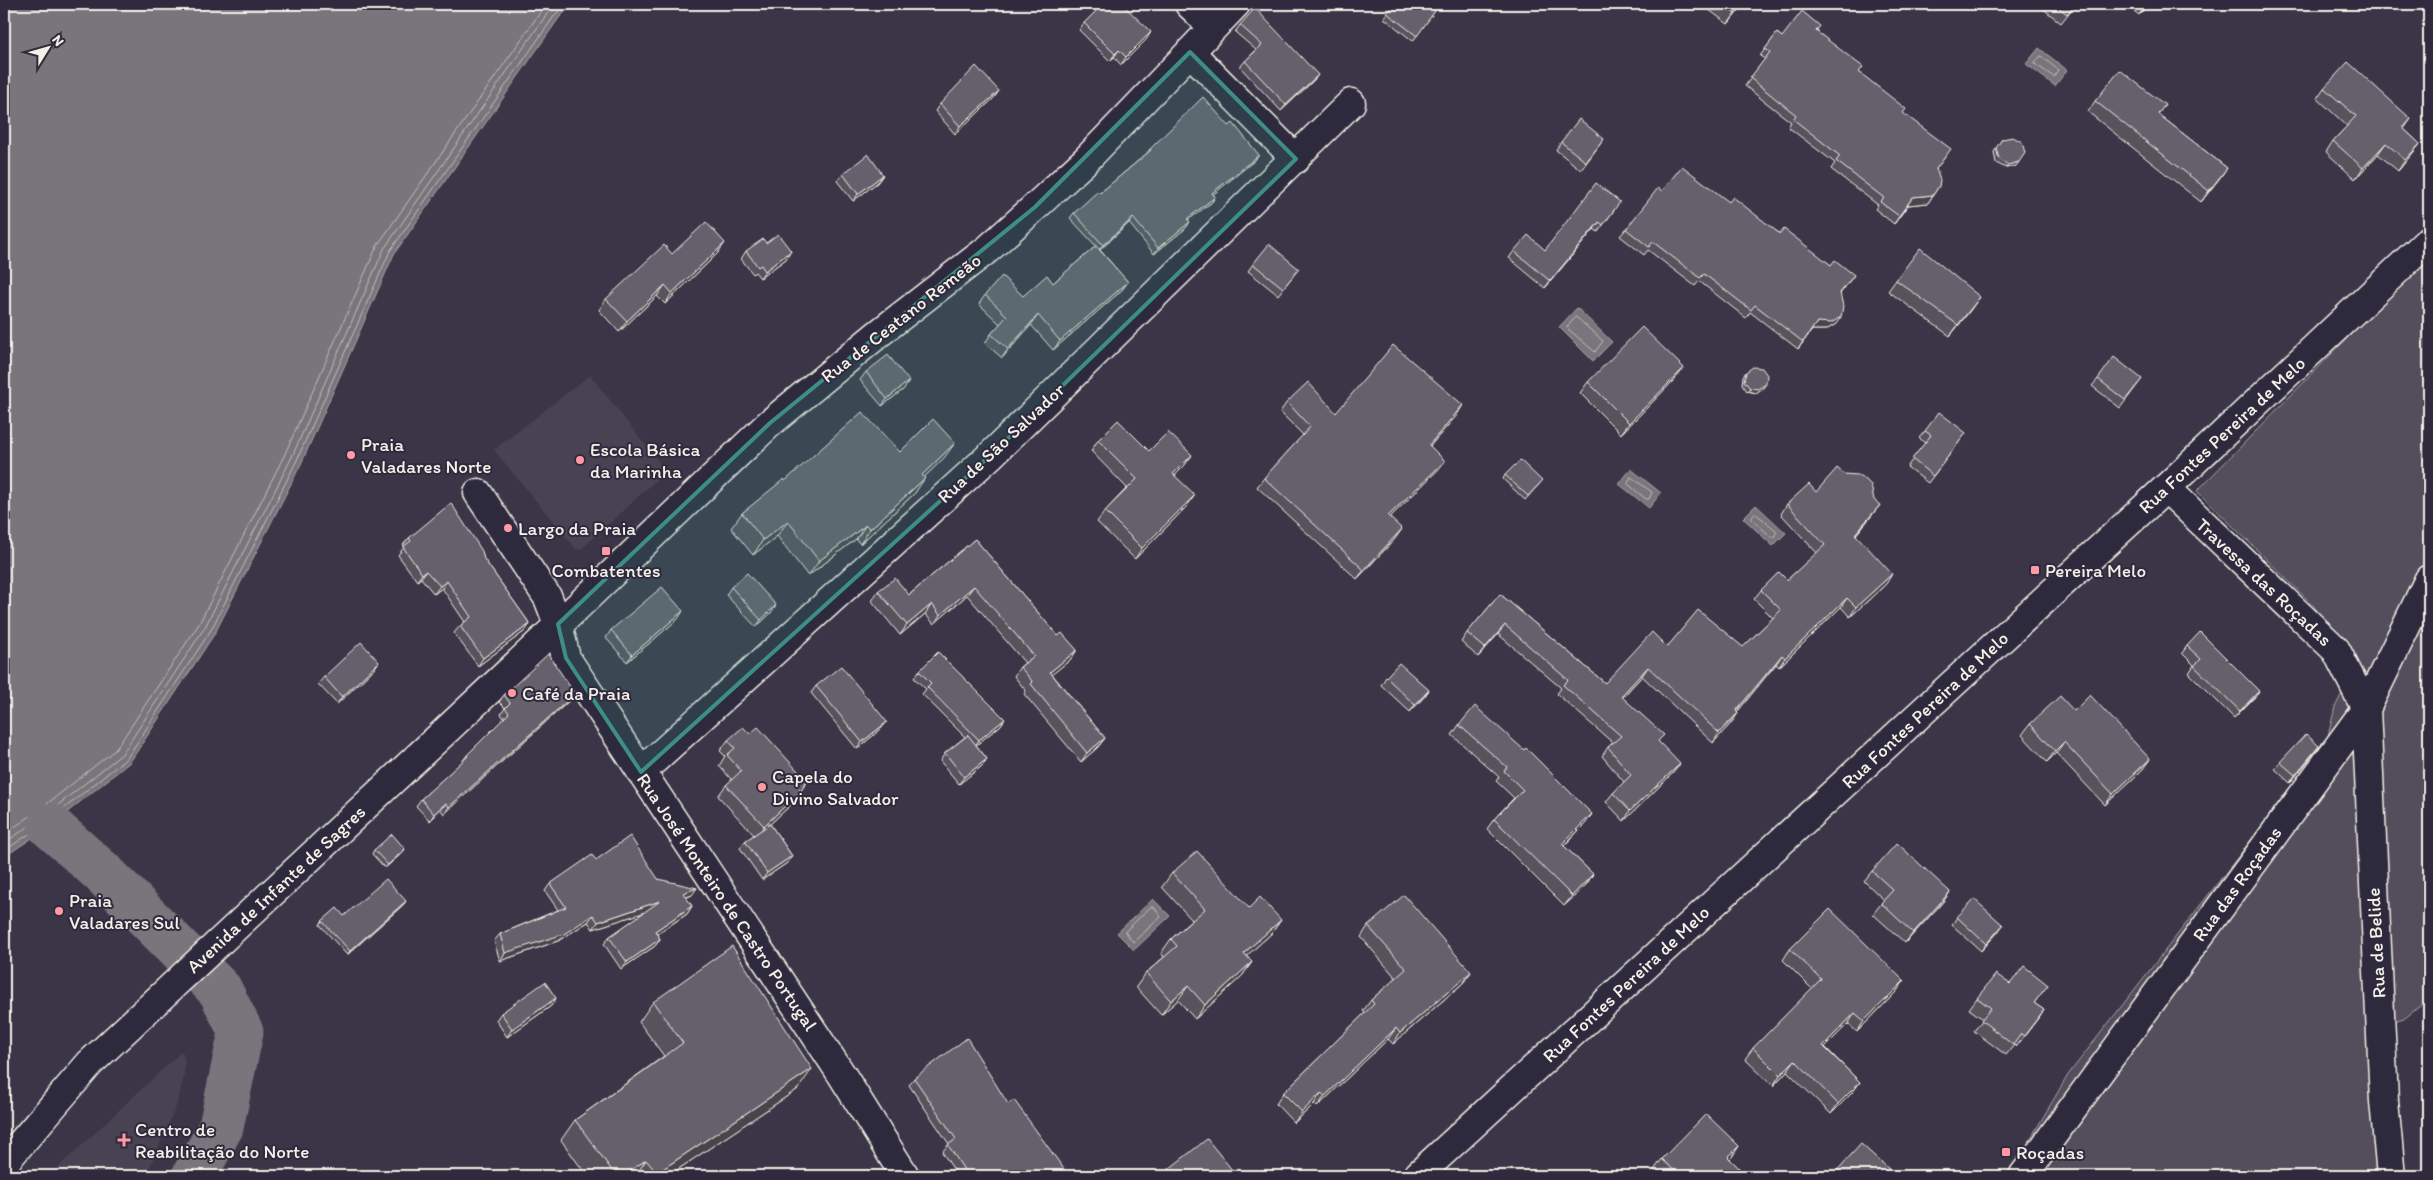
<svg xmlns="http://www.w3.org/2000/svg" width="2433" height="1180" viewBox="0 0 2433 1180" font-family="Itim,sans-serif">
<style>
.built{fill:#484352}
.green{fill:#534e5c;stroke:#a4a0a2}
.water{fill:#78747b;stroke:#aaa6a7}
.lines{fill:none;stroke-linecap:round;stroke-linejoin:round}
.shore{stroke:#c2bfbc;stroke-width:1}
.river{stroke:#78747b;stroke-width:45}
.street-casing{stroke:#f4f1e8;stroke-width:31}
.secondary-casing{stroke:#f4f1e8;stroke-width:31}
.street{stroke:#2f2a3d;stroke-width:28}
.secondary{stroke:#2f2a3d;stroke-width:28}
.wall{fill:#57535d;stroke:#f4f1e8}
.shaded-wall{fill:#47444c;stroke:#f4f1e8}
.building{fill:#65616c;stroke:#f4f1e8}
.marked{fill:#3d8f86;fill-opacity:0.2;stroke:#3d8f86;stroke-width:4;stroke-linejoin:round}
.poi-dot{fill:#ff9aa2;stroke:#2f2a3d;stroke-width:2}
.labels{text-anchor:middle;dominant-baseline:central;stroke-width:4;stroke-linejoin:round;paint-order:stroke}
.street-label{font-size:19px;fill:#f4f1e8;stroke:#2f2a3d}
.poi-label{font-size:19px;fill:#f4f1e8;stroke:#2f2a3d;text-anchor:start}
</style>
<rect width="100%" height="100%" fill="#3b3647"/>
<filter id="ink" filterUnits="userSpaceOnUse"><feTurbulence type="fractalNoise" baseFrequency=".02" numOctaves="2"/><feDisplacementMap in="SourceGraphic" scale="10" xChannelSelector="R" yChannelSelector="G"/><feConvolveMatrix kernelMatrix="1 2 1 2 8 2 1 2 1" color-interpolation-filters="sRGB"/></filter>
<g filter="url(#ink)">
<!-- built -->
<path class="built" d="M590,375L666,471L580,550L576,549L494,450Z
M182,1051L185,1060L184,1076L177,1104L146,1176H49Z"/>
<!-- green -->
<path class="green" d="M2429,255V999L2405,1018L2373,1025L2380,1176H2022V1153L2068,1075L2326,744L2335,707L2358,663L2312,604L2197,491Z"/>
<!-- water -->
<path class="water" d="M4,4H573L559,18L394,254L301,464L215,633L130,762L50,826L4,857Z
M2039,48L2067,70L2055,86L2026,64Z
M1577,308L1612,342L1593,361L1559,327Z
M1631,469L1661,493L1649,508L1619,484Z
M1756,505L1786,533L1773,546L1743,518Z
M1153,899L1170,916L1134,950L1117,933Z"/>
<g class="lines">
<!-- shore -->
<path class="shore" d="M2041,56L2058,70L2054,77L2035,64Z
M1576,317L1603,341L1595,352L1567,328Z
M1631,477L1652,492L1649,499H1646L1628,484Z
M1755,513L1777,531L1774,537H1771L1752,519Z
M4,834L38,811L116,749L199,624L284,456L377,246L546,4
M4,843L43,817L122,754L205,627L291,459L384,249L549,11L557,4
M4,851L47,822L127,758L211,630L296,462L390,251L555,15L566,4
M1151,907H1154L1161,917L1133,942L1125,932Z"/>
<!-- river -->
<path class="river" d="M50,826L103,873L220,990L241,1032L221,1127L194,1176"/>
<!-- street casing -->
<g class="street-casing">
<path id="street" d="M1189,4L1213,27
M1190,52L1296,159
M2166,488L2336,650L2366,709L2384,1101L2391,1176
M478,493L548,598L558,624
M641,772L992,454L1351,103
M2023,1176L2366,709L2429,579"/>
</g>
<!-- secondary casing -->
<g class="secondary-casing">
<path id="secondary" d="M558,624L566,658L842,1075L905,1176
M4,1163L90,1063L530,652L770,423L878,334L988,249L1035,207L1086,160L1236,4
M1417,1176L2166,488L2429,240"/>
</g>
<!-- street -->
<use href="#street" class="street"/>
<!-- secondary -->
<use href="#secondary" class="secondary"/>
</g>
<!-- wall -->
<path class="wall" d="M1395,4H1440L1413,41L1384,18Z
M1701,4H1744L1728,24Z
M2037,4H2076L2061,23Z
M2125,4H2149L2139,15Z
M1084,23L1146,40L1121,65L1114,57L1110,61L1079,30Z
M1240,25L1318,75L1313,81L1281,111L1240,67L1245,61L1256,50L1235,32Z
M1817,31L1859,72L1903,113L1945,157L1936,169L1939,186L1928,203L1908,205L1894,224L1875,209L1878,205L1831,169L1835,163L1788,127L1791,122L1745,86L1765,59L1760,56L1777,33L1782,37Z
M2324,88L2411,119L2404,129L2420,144L2412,154L2398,171L2378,154L2355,179L2326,152L2333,141L2347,126L2317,98Z
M994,98L955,134L935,111L940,104Z
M2095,101L2165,105L2158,114L2227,168L2201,202L2088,112Z
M1229,126L1259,155L1255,160L1213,194L1215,197L1212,202L1188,220L1186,228L1154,254L1129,223L1100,250L1128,282L1121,291L1053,350L1031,325L1002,358L985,343L991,334L1000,324L979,304L985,295L1023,296L1053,283L1096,246L1070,218L1074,213L1100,193L1146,154L1150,149Z
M1604,139L1581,170L1556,150L1561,142Z
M2002,139L2016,166L2006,168L1996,163L1994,152Z
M843,174L878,182L853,201L837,181Z
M1662,191L1729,202L1831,265L1854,275L1840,294L1836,324L1826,330H1812L1798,349L1750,312L1746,318L1699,281L1695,286L1648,250L1644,255L1620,236L1626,229Z
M1615,209L1598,232L1594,229L1545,288L1509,258L1514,251L1545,250Z
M766,243L791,251L786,259L760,278L755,272L753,274L741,259L746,251Z
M672,254H717L665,304L657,296L619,332L599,310L606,299Z
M1253,264L1293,276L1278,295L1248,271Z
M1896,280L1972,308L1950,336L1888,291Z
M866,372L904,389L882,406L860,380Z
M1746,372L1763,388L1756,393L1747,391L1742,384L1743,376Z
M1676,378L1621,434L1580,393L1588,382Z
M2098,379H2142L2120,408L2092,386Z
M1287,402L1336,413L1457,415L1430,446L1438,470L1389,518L1395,539L1357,579L1257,487L1264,478L1303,435L1280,412Z
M1925,431L1966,433L1928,483L1907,467L1925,443L1919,438Z
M1098,440L1149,451L1192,455L1184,466L1175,475L1187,506L1135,559L1097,522L1105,511L1127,488L1091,451Z
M900,452L944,458L924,477L915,493L860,544L856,539L808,576L777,536L753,555L731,528L742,513L785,481Z
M1505,475L1542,481L1525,500L1503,479Z
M1816,492L1873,514L1856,535L1886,584L1850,617L1841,607L1779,667L1776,664L1737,712L1738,713L1732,722L1713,743L1642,676L1622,698L1659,742L1673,773L1624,821L1606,802L1613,793L1624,782L1602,756L1608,747L1613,743L1557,694L1561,688L1498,634L1478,657L1461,642L1467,633L1500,594L1605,683L1667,647H1743L1773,618L1754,599L1761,590L1787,580L1817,553L1781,514L1787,504Z
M409,538L484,559L530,624L525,631L478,666L454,633L460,626L465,622L442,588L434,594L421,578L417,581L398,555L405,546L403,545Z
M975,539L1058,636L1077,650L1070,660L1052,674L1105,738L1098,747L1081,762L1024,694L1026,691L1014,676L1020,667L1025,663L967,595L934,624L925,614L900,635L872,601L878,591L909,595Z
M731,587L771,613L756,627L726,595Z
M678,619L627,662L606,638L611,630Z
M2187,646L2254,698L2234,718L2189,673L2194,665L2182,653Z
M374,669L337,704L318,684L324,677Z
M919,671L1001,725L976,745L987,759L982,766L959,784L940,761L945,753L965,737L922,694L926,689L914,678Z
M1386,677L1429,690L1424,697L1410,712L1381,685Z
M816,686L881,729L857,749L811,693Z
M504,695L570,700L444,814L441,810L430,821L416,806L421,799L462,762L467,755L504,718L501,714L505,708L499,702Z
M2074,711L2150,759L2142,770L2105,805L2056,753L2047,762L2022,735L2030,724Z
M1459,725L1592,814L1585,824L1564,846L1593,874L1586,885L1564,906L1487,829L1494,819L1514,798L1496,781L1499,777L1452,735Z
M750,734L807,781L794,802L770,824L792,856L787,863L762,880L740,848L745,841L754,835L718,796L726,785L732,780L719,766L725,756L720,751L728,740Z
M2314,753L2290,783L2275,769L2280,762Z
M405,849L402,853L385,868L372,854L374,850Z
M596,860L658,879L692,895L686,898L692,906L687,914L657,934L660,939L655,946L621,969L604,944L609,937L645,912L593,929L588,922L558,941L500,961L494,941L500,934L558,910L545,891L550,884Z
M1872,871L1950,892L1942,903L1905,943L1873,914L1884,900L1864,881Z
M1172,873L1249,908L1281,920L1271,934L1246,956L1252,962L1242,976L1195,1019L1178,1000L1161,1015L1136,987L1146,973L1164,957L1161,953L1171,939L1192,920L1162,887Z
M406,901L403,905L347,955L320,925L322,921Z
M1957,917L1998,932L1981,951L1952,925Z
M1368,926L1471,972L1463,983L1393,1044L1388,1039L1317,1107L1314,1104L1294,1123L1276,1104L1283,1093L1365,1013L1363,1011L1371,1000L1396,978L1361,937Z
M1790,949L1904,981L1896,992L1857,1032L1848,1024L1825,1047L1860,1082L1852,1093L1831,1114L1787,1071L1773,1086L1745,1059L1753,1048L1812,989L1783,960Z
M2010,984L2048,985L2034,1003L2044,1010L2016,1047L2014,1045L2006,1055L1974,1031L1983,1019L1969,1009L1977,998Z
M556,998L551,1006L507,1037L496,1020L501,1013Z
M653,1002L798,1089L668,1176H587L561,1140L575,1120L664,1056L639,1022Z
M914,1078L1008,1104L1069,1176H958L942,1152L949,1144L909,1085Z
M1739,1146L1730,1159L1747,1176H1661L1654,1170L1662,1159Z"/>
<!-- shaded-wall -->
<path class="shaded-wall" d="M1743,4H1744L1728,24L1735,14Z
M2147,4H2149L2139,15L2145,6Z
M1151,32L1146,40L1121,65L1126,57Z
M1119,50L1114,57L1110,61L1115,54Z
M1318,75L1313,81L1281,111L1286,105Z
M999,91L994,98L955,134L960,126Z
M2386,143L2378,154L2355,179L2363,168Z
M2420,144L2412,154L2398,171L2405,160Z
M1259,155L1255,160L1209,198L1212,193Z
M2019,162L2016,166L2006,168L2008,165Z
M2227,168L2219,179L2201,202L2209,191Z
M883,175L878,182L853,201L858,194Z
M1933,195L1928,203L1908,205L1894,224L1913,197Z
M1215,197L1212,202L1183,224L1187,219Z
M1133,218L1129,223L1099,250L1103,245Z
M1190,222L1186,228L1154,254L1158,248Z
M1599,222L1594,229L1545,288L1550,281Z
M725,243L717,254L665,304L672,293Z
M791,251L786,259L760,278L765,271Z
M1128,282L1121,291L1053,350L1060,341Z
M665,285L657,296L619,332L627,321Z
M1980,297L1972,308L1950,336L1958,325Z
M1038,315L1031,325L1002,358L1008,349Z
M1841,317L1836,324L1826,330H1812L1798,349L1817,322Z
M1684,368L1676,378L1621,434L1629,423Z
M909,381L904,389L882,406L887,399Z
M1766,384L1763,388L1756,393L1747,391L1750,388Z
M1463,405L1457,415L1423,454L1429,445Z
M955,443L944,458L911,490L922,475Z
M1192,455L1184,466L1166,485L1173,474Z
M1445,461L1438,470L1381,526L1388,516Z
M925,478L915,493L860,544L870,529Z
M1195,495L1187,506L1135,559L1142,548Z
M1880,505L1873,514L1848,543L1855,534Z
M788,521L777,536L753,555L763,540Z
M866,525L856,539L808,576L819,561Z
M1402,529L1395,539L1357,579L1364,570Z
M426,571L421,578L417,581L422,574Z
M1892,574L1886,584L1850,617L1856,607Z
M447,581L442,588L434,594L440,586Z
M974,586L967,595L934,624L940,615Z
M1847,598L1841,607L1779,667L1785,658Z
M932,604L925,614L900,635L907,625Z
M776,605L771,613L756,627L761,620Z
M683,611L678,619L627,662L632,655Z
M530,624L525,631L478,666L483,658Z
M1505,625L1498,634L1478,657L1485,648Z
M1077,650L1070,660L1044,681L1050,672Z
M1782,655L1776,664L1730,721L1736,711Z
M379,662L374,669L337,704L342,697Z
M1648,667L1642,676L1614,706L1621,696Z
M1429,690L1424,697L1410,712L1415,705Z
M2259,691L2254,698L2234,718L2240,711Z
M575,694L570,700L444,814L449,807Z
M1738,713L1732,722L1713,743L1719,733Z
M1005,719L1001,725L974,747L979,740Z
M887,722L881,729L857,749L862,742Z
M1105,738L1098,747L1081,762L1087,753Z
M2064,742L2056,753L2047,762L2055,751Z
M2319,746L2314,753L2290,783L2295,775Z
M987,759L982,766L959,784L964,777Z
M2150,759L2142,770L2105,805L2113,794Z
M1680,764L1673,773L1624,821L1630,811Z
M807,781L800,792L799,789Z
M801,791L794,802L756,837L764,826Z
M446,803L441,810L430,821L434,814Z
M1592,814L1585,824L1555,854L1562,844Z
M405,849L402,853L385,868L388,865Z
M792,856L787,863L762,880L767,873Z
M1593,874L1586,885L1564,906L1572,896Z
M697,888L692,895L678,900L683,893Z
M1950,892L1942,903L1905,943L1913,933Z
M406,901L403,905L347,955L350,951Z
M660,901L655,909L593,929L598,922Z
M692,906L687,914L650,938L655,931Z
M593,915L588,922L558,941L500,961L505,953Z
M1281,920L1271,934L1234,967L1244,953Z
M2003,925L1998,932L1981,951L1986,944Z
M660,939L655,946L621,969L627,962Z
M1252,962L1242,976L1195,1019L1205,1005Z
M1471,972L1463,983L1393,1044L1400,1033Z
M1904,981L1896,992L1857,1032L1864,1021Z
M1188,986L1178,1000L1161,1015L1171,1001Z
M556,998L551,1006L507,1037L512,1029Z
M2044,1010L2036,1021L2016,1047L2024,1036Z
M1855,1013L1848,1024L1815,1057L1823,1046Z
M1396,1028L1388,1039L1317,1107L1325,1096Z
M1795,1060L1787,1071L1773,1086L1780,1075Z
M812,1069L798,1089L668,1176H655L657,1173Z
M1860,1082L1852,1093L1831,1114L1838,1104Z
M1321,1093L1314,1104L1294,1123L1302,1112Z
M1739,1146L1732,1157L1721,1168L1728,1157Z
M646,1160L635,1176H622Z"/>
<!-- building -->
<path class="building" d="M1103,4H1122L1151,32L1126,57L1119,50L1115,54L1084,23Z
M1395,4H1440L1417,36L1387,13Z
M1723,4H1743L1735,14Z
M2054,4H2075L2067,14Z
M1255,8L1318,75L1286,105L1245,61L1262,45L1240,25Z
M1802,11L1820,26L1816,31L1863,67L1859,72L1906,109L1903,113L1951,149L1936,169L1940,180L1939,186L1933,195L1913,197L1899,216L1880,202L1884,198L1836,161L1840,156L1793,119L1796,115L1750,78L1770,52L1765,49L1777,33L1782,37Z
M2348,62L2411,119L2403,128L2420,144L2405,160L2386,143L2363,168L2333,141L2356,116L2324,88Z
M976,66L999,91L960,126L940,104Z
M2120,70L2165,105L2158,114L2227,168L2209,191L2095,101Z
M1203,97L1229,126L1233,123L1259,155L1212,193L1215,197L1187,219L1190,222L1158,248L1133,218L1103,245L1074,213L1098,191L1100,193L1151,150L1150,149Z
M1579,119L1604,139L1586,162L1561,142Z
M2013,137L2022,142L2025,153L2019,162L2008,165L1999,159L1996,148L2002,139Z
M868,154L883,175L858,194L843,174Z
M1682,166L1729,202L1733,197L1780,234L1784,229L1831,265L1835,260L1854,275L1840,293L1843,306L1841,317L1831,323L1817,322L1803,342L1755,305L1751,310L1704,274L1700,278L1653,242L1649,247L1626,229L1658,188L1662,191Z
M1596,183L1620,202L1603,225L1599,222L1550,281L1514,251L1528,235L1545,250Z
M706,222L725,243L672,293L665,285L627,321L606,299L664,245L672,254Z
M778,234L791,251L765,271L761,265L758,267L746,251L763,239L766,243Z
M1269,244L1299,269L1283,288L1253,264Z
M1096,246L1128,282L1060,341L1038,315L1008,349L991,334L1007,316L985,295L1002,276L1023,296L1047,275L1053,283Z
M1920,248L1980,297L1958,325L1896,280Z
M1642,327L1684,368L1629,423L1588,382Z
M1393,345L1463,405L1429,445L1445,461L1388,516L1402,529L1364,570L1264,478L1310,427L1287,402L1308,382L1336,413Z
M888,355L909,381L887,399L866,372Z
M2114,357L2142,379L2125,400L2098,379Z
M1753,367L1762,368L1767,375L1766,384L1758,389L1750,388L1744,381L1746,372Z
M862,412L900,452L933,419L955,443L922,475L925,478L870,529L866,525L819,561L788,521L763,540L742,513L784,479L785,481Z
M1939,412L1966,433L1933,476L1912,459L1931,435L1925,431Z
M1118,420L1149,451L1168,432L1192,455L1173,474L1195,495L1142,548L1105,511L1137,479L1098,440Z
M1520,460L1542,481L1528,496L1505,475Z
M1837,468L1844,474L1858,475L1865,479L1871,485L1874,500L1880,505L1855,534L1892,574L1856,607L1847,598L1785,658L1782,655L1736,711L1738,713L1719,733L1648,667L1621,696L1664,735L1658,741L1680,764L1630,811L1613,793L1631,775L1608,747L1621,736L1563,685L1568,680L1505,625L1485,648L1467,633L1500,594L1605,683L1652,632L1667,647L1698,610L1743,647L1781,610L1761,590L1779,572L1787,580L1825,545L1787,504L1809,484L1816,492Z
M451,503L482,551L484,559L530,624L483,658L460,626L471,617L447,581L440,586L426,571L422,574L403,547L411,541L409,538Z
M975,539L1058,636L1062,633L1077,650L1050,672L1105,738L1087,753L1031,684L1033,682L1020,667L1034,656L974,586L940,615L932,604L907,625L878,591L895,578L909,595Z
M747,573L776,605L761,620L731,587Z
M662,587L683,611L632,655L611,630Z
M2200,632L2259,691L2240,711L2194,666L2201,659L2187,646Z
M361,642L379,662L342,697L324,677Z
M938,652L1005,719L979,740L927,687L931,683L919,671Z
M548,654L575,694L449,807L446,803L434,814L421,799L468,756L467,755L509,713L505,708L510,703L504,695Z
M1399,663L1429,690L1415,705L1386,677Z
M841,666L887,722L862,742L816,686Z
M2090,695L2150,759L2113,794L2064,742L2055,751L2030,724L2060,696L2074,711Z
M1475,706L1524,750L1526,748L1592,814L1562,844L1593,874L1572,896L1494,819L1523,790L1504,771L1507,767L1459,725Z
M743,727L750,734L758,727L807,781L799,789L801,791L764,826L726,785L741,771L727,755L735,748L728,740Z
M2306,734L2319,746L2295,775L2280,762Z
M968,735L987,759L964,777L945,753Z
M770,824L792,856L767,873L745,841Z
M392,834L405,849L388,865L374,850Z
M630,836L658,879L697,888L683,893L692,906L655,931L660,939L627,962L609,937L660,901L598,922L593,915L564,934L505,953L500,934L566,907L550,884L592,855L596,860Z
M1897,843L1950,892L1913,933L1881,903L1893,890L1872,871Z
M1197,851L1249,908L1260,897L1281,920L1244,953L1252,962L1205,1005L1188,986L1171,1001L1146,973L1177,946L1171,939L1205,909L1172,873Z
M386,879L406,901L350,951L322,921L337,908L344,916Z
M1404,895L1471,972L1400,1033L1396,1028L1325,1096L1321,1093L1302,1112L1283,1093L1374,1004L1371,1000L1406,969L1368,926Z
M1974,899L2003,925L1986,944L1957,917Z
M1830,909L1904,981L1864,1021L1855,1013L1823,1046L1860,1082L1838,1104L1795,1060L1780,1075L1753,1048L1821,979L1790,949Z
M732,946L812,1069L657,1173L646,1160L622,1176H616L575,1120L683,1043L653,1002Z
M2024,966L2048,985L2034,1003L2044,1010L2024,1036L2021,1034L2013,1045L1981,1020L1991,1008L1977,998L1996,974L2010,984Z
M545,982L556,998L512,1029L501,1013Z
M967,1038L1008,1104L1014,1100L1069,1176H1000L999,1175L996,1176H968L948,1145L956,1139L914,1078Z
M1706,1114L1739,1146L1728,1157L1747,1176H1680L1662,1159Z
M1207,1139L1237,1176H1160Z
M1861,1144L1890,1170L1884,1176H1835L1833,1175Z"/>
</g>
<!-- marked area -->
<path class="marked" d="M1190,52L1296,159L992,454L641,772L566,658L558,624L770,423L1035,207Z"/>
<!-- markers -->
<g class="poi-dot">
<circle cx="351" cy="455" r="5"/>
<circle cx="580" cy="460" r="5"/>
<circle cx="508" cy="528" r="5"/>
<rect x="601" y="546" width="10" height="10" rx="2.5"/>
<rect x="2030" y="565" width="10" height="10" rx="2.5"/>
<circle cx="512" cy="693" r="5"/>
<circle cx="762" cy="787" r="5"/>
<circle cx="59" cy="911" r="5"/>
<path d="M121.5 1132.5h5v5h5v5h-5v5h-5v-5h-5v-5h5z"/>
<rect x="2001" y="1147" width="10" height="10" rx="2.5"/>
</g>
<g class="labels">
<!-- street labels -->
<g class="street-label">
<text transform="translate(901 318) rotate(-38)">Rua de Ceatano Remeão</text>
<text transform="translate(2222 435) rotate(-43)">Rua Fontes Pereira de Melo</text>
<text transform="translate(1001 443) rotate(-43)">Rua de São Salvador</text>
<text transform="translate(2264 582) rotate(43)">Travessa das Roçadas</text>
<text transform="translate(1925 710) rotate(-43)">Rua Fontes Pereira de Melo</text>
<text transform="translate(2237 884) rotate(-54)">Rua das Roçadas</text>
<text transform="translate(276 889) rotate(-43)">Avenida de Infante de Sagres</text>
<text transform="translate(727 902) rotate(56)">Rua José Monteiro de Castro Portugal</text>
<text transform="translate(2376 943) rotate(-93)">Rua de Belide</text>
<text transform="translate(1626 984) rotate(-43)">Rua Fontes Pereira de Melo</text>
</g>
<!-- poi labels -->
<g class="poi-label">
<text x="361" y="444">Praia<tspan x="361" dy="22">Valadares Norte</tspan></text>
<text x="590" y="449">Escola Básica<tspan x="590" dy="22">da Marinha</tspan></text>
<text x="518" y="528">Largo da Praia</text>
<text x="606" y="570" text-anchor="middle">Combatentes</text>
<text x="2045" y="570">Pereira Melo</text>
<text x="522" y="693">Café da Praia</text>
<text x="772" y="776">Capela do<tspan x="772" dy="22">Divino Salvador</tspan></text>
<text x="69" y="900">Praia<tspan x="69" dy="22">Valadares Sul</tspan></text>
<text x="135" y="1129">Centro de<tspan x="135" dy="22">Reabilitação do Norte</tspan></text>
<text x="2016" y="1152">Roçadas</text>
</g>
</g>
<!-- margin -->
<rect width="2433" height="1180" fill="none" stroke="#2f2a3d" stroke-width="20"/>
<rect x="10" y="10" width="2413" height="1160" fill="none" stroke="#f4f1e8" stroke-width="2" filter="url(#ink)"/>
<!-- north arrow -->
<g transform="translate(48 48) rotate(53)" stroke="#2f2a3d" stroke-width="4" paint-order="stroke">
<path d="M0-4L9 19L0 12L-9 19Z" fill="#f4f1e8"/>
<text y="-8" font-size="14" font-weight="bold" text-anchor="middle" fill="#f4f1e8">N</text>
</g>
</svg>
